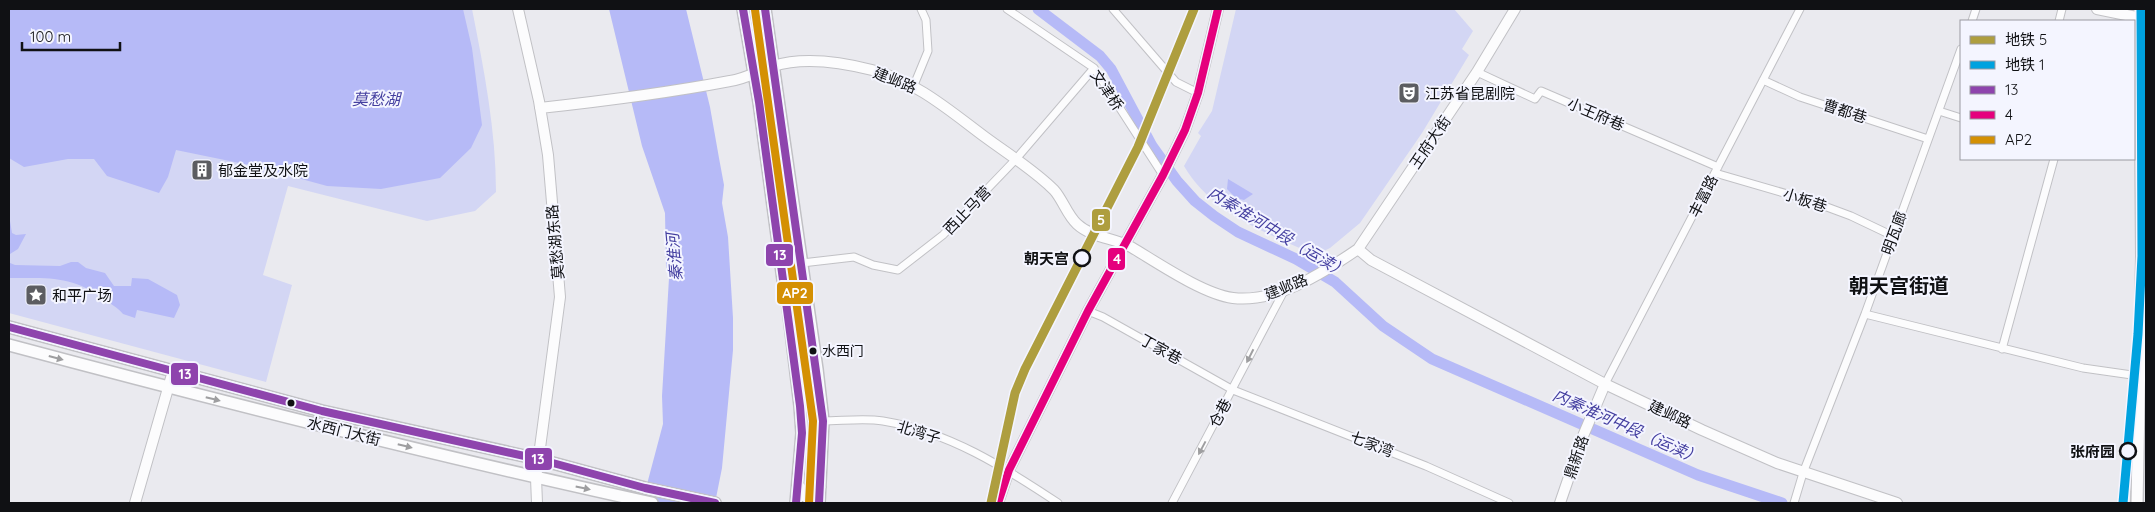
<svg xmlns="http://www.w3.org/2000/svg" width="2155" height="512" viewBox="0 0 2155 512" font-family="Quicksand,'Noto Sans SC',sans-serif">
<style>
.green{fill:#d3d6f4}
.water{fill:#b6baf7}
.lines{fill:none;stroke-linecap:round;stroke-linejoin:round}
.river{stroke:#b6baf7;stroke-width:11}
.highway-tunnel{stroke:#c9c9ce;stroke-width:12;stroke-dasharray:12 6;stroke-linecap:butt}
.street-casing{stroke:#c1c1c5;stroke-width:9}
.secondary-casing{stroke:#c1c1c5;stroke-width:12}
.primary-casing{stroke:#c1c1c5;stroke-width:14}
.street{stroke:#fcfcfd;stroke-width:7}
.secondary{stroke:#fcfcfd;stroke-width:10}
.primary{stroke:#fcfcfd;stroke-width:11}
.bus-1-casing{stroke:#f4f5ff;stroke-width:11}
.bus-2-casing{stroke:#f4f5ff;stroke-width:11}
.bus-3-casing{stroke:#f4f5ff;stroke-width:11}
.bus-1{stroke:#8e44ad;stroke-width:8}
.bus-2{stroke:#e5007d;stroke-width:8}
.bus-3{stroke:#d49003;stroke-width:8}
.metro-1-casing{stroke:#f4f5ff;stroke-width:12}
.metro-2-casing{stroke:#f4f5ff;stroke-width:12}
.metro-1{stroke:#ae9e3f;stroke-width:9}
.metro-2{stroke:#00a2df;stroke-width:9}
.oneway{fill:#9e9ea0}
.stop-dot{fill:#f4f5ff;stroke:#101114;stroke-width:2.5}
.bus-dot{fill:#101114;stroke:#f4f5ff;stroke-width:2}
.labels{text-anchor:middle;dominant-baseline:central;stroke-width:4;stroke-linejoin:round;paint-order:stroke}
.bus-label{font-size:14px;fill:#101114;stroke:#f4f5ff;text-anchor:start}
.street-label{font-size:15px;fill:#101114;stroke:#f4f5ff}
.poi-label{font-size:15px;fill:#101114;stroke:#f4f5ff;text-anchor:start}
.stop-label{font-size:15px;font-weight:bold;fill:#101114;stroke:#f4f5ff;text-anchor:end}
.water-label{font-size:16px;font-style:italic;fill:#443fa0;stroke:#f4f5ff}
.district-label{font-size:20px;font-weight:bold;fill:#101114;stroke:#f4f5ff}
.line-badge{stroke:#f4f5ff;stroke-width:2}
.badge-label{font-size:14px;text-anchor:middle;font-weight:bold;fill:#fff}
</style>
<rect width="100%" height="100%" fill="#eaeaef"/>
<!-- green -->
<path class="green" d="M9,9H472C484,70 496,130 496,192L475,211L427,221L288,186L263,275L292,285L266,382L9,313Z
M1236,9H1454L1473,31L1462,49L1469,55L1422,133L1360,223L1330,248L1316,255C1268,234 1211,213 1184,166L1201,136L1198,133L1212,111Z"/>
<!-- water -->
<path class="water" d="M9,9H463L472,48L482,125L471,148L440,178L381,189L327,186L254,166L176,150L168,177L159,193L107,176L94,159H68L24,167L9,158Z
M609,9H686L710,107L719,158L724,185L722,203L728,237L733,318V350L722,468L715,503H642L663,424L662,396L669,278L666,265L665,213L642,146Z
M1228,179L1253,194L1244,200L1236,198L1227,189Z
M9,215L12,233L16,235L26,234L18,249L10,254L9,257Z
M9,258L10,263L15,265L60,266L71,262H78L86,268L105,273L114,286H131L132,278L148,279L177,295L180,305L174,318L137,310L135,318L123,314C117,307 112,305 105,300C73,275 47,278 9,278Z"/>
<g class="lines">
<!-- river -->
<path class="river" d="M1038,9L1100,56L1111,69L1152,146L1177,181L1195,201L1214,216L1238,232L1296,259L1335,282L1383,326L1432,359L1698,475L1782,503"/>
<!-- highway-tunnel -->
<path class="highway-tunnel" d="M749,9L764,92L782,229
M758,9L767,57
M804,314L818,427L812,503"/>
<!-- street casing -->
<g class="street-casing">
<path id="street" d="M1007,9L1094,68L1163,175
M1113,9L1176,82L1198,93
M1972,21L1976,9
M2059,21L2062,9
M1477,72L1535,99L1541,91L1718,167
M1763,80L1800,97L1928,139
M914,85L928,51L926,20L921,9
M1939,111L1961,118
M1715,173L1808,200L1851,216L1893,236
M802,263L854,257L873,265L898,270L943,235L1016,159L1094,68
M1088,311L1103,317L1233,390L1426,466L1509,503
M1865,314L2083,368L2146,377
M2002,349L2054,159
M1605,384L1800,9
M823,421C842,421 864,418 883,421C949,432 1004,467 1058,503
M1172,503L1285,289
M1794,503L1803,473L1865,314L1961,49"/>
</g>
<!-- secondary casing -->
<g class="secondary-casing">
<path id="secondary" d="M518,9L539,101L548,155L560,297L536,478L537,503
M2097,9L2141,18
M540,108C604,101 667,93 730,81C745,79 759,71 773,66C805,56 841,62 872,70C916,81 950,111 985,137C1008,154 1034,170 1054,190C1063,200 1067,215 1077,224C1092,238 1115,238 1131,247C1158,263 1203,294 1233,298C1277,303 1323,273 1358,249L1477,72L1515,9
M1358,249L1371,260L1605,384L1702,430L1777,463L1897,503
M135,503L173,371
M998,503L1009,470L1088,311L1163,175L1185,130L1198,93L1218,9
M1560,503L1583,436L1605,384"/>
</g>
<!-- primary casing -->
<g class="primary-casing">
<path id="primary" d="M743,9L759,102L784,287L788,306L800,406L802,433L796,503
M765,9L817,369L823,421L819,503
M9,327L322,411L538,459L645,488L715,503
M9,345C222,402 436,456 652,503
M798,485L805,496L808,497L820,487
M2137,503L2142,256L2140,9"/>
</g>
<!-- street -->
<use href="#street" class="street"/>
<!-- secondary -->
<use href="#secondary" class="secondary"/>
<!-- primary -->
<use href="#primary" class="primary"/>
<!-- bus-1 casing -->
<g class="bus-1-casing">
<path id="bus-1" d="M743,9L759,102L800,406L802,433L796,503
M765,9L823,421L819,503
M9,327L322,411L538,459L645,488L715,503"/>
</g>
<!-- bus-2 casing -->
<g class="bus-2-casing">
<path id="bus-2" d="M998,503L1009,470L1088,311L1163,175L1185,130L1198,93L1218,9"/>
</g>
<!-- bus-3 casing -->
<g class="bus-3-casing">
<path id="bus-3" d="M755,10L813,421L809,503"/>
</g>
<!-- bus-1 -->
<use href="#bus-1" class="bus-1"/>
<!-- bus-2 -->
<use href="#bus-2" class="bus-2"/>
<!-- bus-3 -->
<use href="#bus-3" class="bus-3"/>
<!-- metro-1 casing -->
<g class="metro-1-casing">
<path id="metro-1" d="M991,503L1015,393L1025,369L1138,147L1194,9"/>
</g>
<!-- metro-2 casing -->
<g class="metro-2-casing">
<path id="metro-2" d="M2123,503L2138,334L2142,256L2141,9"/>
</g>
<!-- metro-1 -->
<use href="#metro-1" class="metro-1"/>
<!-- metro-2 -->
<use href="#metro-2" class="metro-2"/>
</g>
<!-- one-way arrows -->
<defs><path id="oneway-solid" d="M-6-.8H1V-3.2L6.5 0L1 3.2V.8H-6Z" transform="scale(1.25)"/></defs>
<g class="oneway">
<use href="#oneway-solid" transform="translate(1250 356) rotate(117)"/>
<use href="#oneway-solid" transform="translate(56 358) rotate(15)"/>
<use href="#oneway-solid" transform="translate(213 399) rotate(14)"/>
<use href="#oneway-solid" transform="translate(405 446) rotate(14)"/>
<use href="#oneway-solid" transform="translate(1202 448) rotate(118)"/>
<use href="#oneway-solid" transform="translate(583 488) rotate(12)"/>
</g>
<!-- icons -->
<defs>
<g id="theatre-square" transform="scale(1.125)"><rect x="-9" y="-9" width="18" height="18" rx="4" fill="#5c5d61" stroke="#f4f5ff"/><path d="M-5-5.5Q0-4 5-5.5V0Q5 5 0 6Q-5 5-5 0ZM-3.3-2.5H-1v1.5H-3.3ZM1-2.5H3.3v1.5H1ZM-2.8 1Q0 5.5 2.8 1Z" fill="#fff"/></g>
<g id="building-square" transform="scale(1.125)"><rect x="-9" y="-9" width="18" height="18" rx="4" fill="#5c5d61" stroke="#f4f5ff"/><path d="M-4-6H4V6H1V3H-1V6H-4ZM-2.5-4.3h1.7v1.8h-1.7ZM.8-4.3h1.7v1.8H.8ZM-2.5-1h1.7V.8h-1.7ZM.8-1h1.7V.8H.8Z" fill="#fff"/></g>
<g id="sight-square" transform="scale(1.125)"><rect x="-9" y="-9" width="18" height="18" rx="4" fill="#5c5d61" stroke="#f4f5ff"/><path d="M0-6L1.8-2.2L6-1.7L2.9 1.2L3.7 5.4L0 3.3L-3.7 5.4L-2.9 1.2L-6-1.7L-1.8-2.2Z" fill="#fff"/></g>
</defs>
<g fill-rule="evenodd">
<use href="#theatre-square" x="1409" y="93"/>
<use href="#building-square" x="202" y="170"/>
<use href="#sight-square" x="36" y="295"/>
</g>
<!-- markers -->
<g class="stop-dot">
<circle cx="1082" cy="258" r="8"/>
<circle cx="2128" cy="451" r="8"/>
</g>
<g class="bus-dot">
<circle cx="813" cy="351" r="4.5"/>
<circle cx="291" cy="403" r="4.5"/>
</g>
<g class="labels">
<!-- bus labels -->
<g class="bus-label">
<text x="822" y="351">水西门</text>
</g>
<!-- street labels -->
<g class="street-label">
<text transform="translate(895 80) rotate(22)">建邺路</text>
<text transform="translate(1107 90) rotate(56)">文津桥</text>
<text transform="translate(1845 111) rotate(18)">曹都巷</text>
<text transform="translate(1596 114) rotate(23)">小王府巷</text>
<text transform="translate(1430 142) rotate(-56)">王府大街</text>
<text transform="translate(1703 196) rotate(-63)">丰富路</text>
<text transform="translate(1805 200) rotate(18)">小板巷</text>
<text transform="translate(967 210) rotate(-46)">西止马营</text>
<text transform="translate(1894 233) rotate(-70)">明瓦廊</text>
<text transform="translate(555 242) rotate(-95)">莫愁湖东路</text>
<text transform="translate(1286 287) rotate(-22)">建邺路</text>
<text transform="translate(1161 349) rotate(29)">丁家巷</text>
<text transform="translate(1220 413) rotate(-62)">仓巷</text>
<text transform="translate(1670 414) rotate(25)">建邺路</text>
<text transform="translate(344 431) rotate(14)">水西门大街</text>
<text transform="translate(919 432) rotate(17)">北湾子</text>
<text transform="translate(1372 444) rotate(21)">七家湾</text>
<text transform="translate(1576 457) rotate(-71)">鼎新路</text>
</g>
<!-- poi labels -->
<g class="poi-label">
<text x="1425" y="93">江苏省昆剧院</text>
<text x="218" y="170">郁金堂及水院</text>
<text x="52" y="295">和平广场</text>
</g>
<!-- stop labels -->
<g class="stop-label">
<text x="1069" y="258">朝天宫</text>
<text x="2115" y="451">张府园</text>
</g>
<!-- water labels -->
<g class="water-label">
<text x="376" y="99">莫愁湖</text>
<text transform="translate(1278 232) rotate(31)">内秦淮河中段（运渎）</text>
<text transform="translate(674 257) rotate(-95)">秦淮河</text>
<text transform="translate(1627 426) rotate(24)">内秦淮河中段（运渎）</text>
</g>
<!-- district labels -->
<g class="district-label">
<text x="1899" y="285">朝天宫街道</text>
</g>
</g>
<g class="line-badge">
<rect x="1091" y="208" width="20" height="24" rx="5" fill="#ae9e3f"/>
<rect x="765" y="243" width="29" height="24" rx="5" fill="#8e44ad"/>
<rect x="1107" y="247" width="19" height="24" rx="5" fill="#e5007d"/>
<rect x="776" y="281" width="38" height="24" rx="5" fill="#d49003"/>
<rect x="170" y="362" width="29" height="24" rx="5" fill="#8e44ad"/>
<rect x="524" y="447" width="29" height="24" rx="5" fill="#8e44ad"/>
</g>
<g class="badge-label">
<text x="1101" y="225">5</text>
<text x="780" y="260">13</text>
<text x="1117" y="264">4</text>
<text x="795" y="298">AP2</text>
<text x="185" y="379">13</text>
<text x="538" y="464">13</text>
</g>
<!-- border -->
<rect width="2155" height="512" fill="none" stroke="#101114" stroke-width="20"/>
<!-- legend -->
<rect x="1960" y="20" width="175" height="140" fill="#f4f5ff" stroke="#999aa1"/>
<rect x="1970" y="36" width="25" height="8" fill="#ae9e3f" stroke="#999aa1"/>
<text x="2005" y="45" font-size="15" fill="#101114">地铁 5</text>
<rect x="1970" y="61" width="25" height="8" fill="#00a2df" stroke="#999aa1"/>
<text x="2005" y="70" font-size="15" fill="#101114">地铁 1</text>
<rect x="1970" y="86" width="25" height="8" fill="#8e44ad" stroke="#999aa1"/>
<text x="2005" y="95" font-size="15" fill="#101114">13</text>
<rect x="1970" y="111" width="25" height="8" fill="#e5007d" stroke="#999aa1"/>
<text x="2005" y="120" font-size="15" fill="#101114">4</text>
<rect x="1970" y="136" width="25" height="8" fill="#d49003" stroke="#999aa1"/>
<text x="2005" y="145" font-size="15" fill="#101114">AP2</text>
<!-- scale -->
<path d="M22 42v8h98v-8" fill="none" stroke="#101114" stroke-width="2.5"/>
<text x="30" y="42" font-size="15" fill="#101114" stroke="#f4f5ff" stroke-width="4" paint-order="stroke">100 m</text>
</svg>
